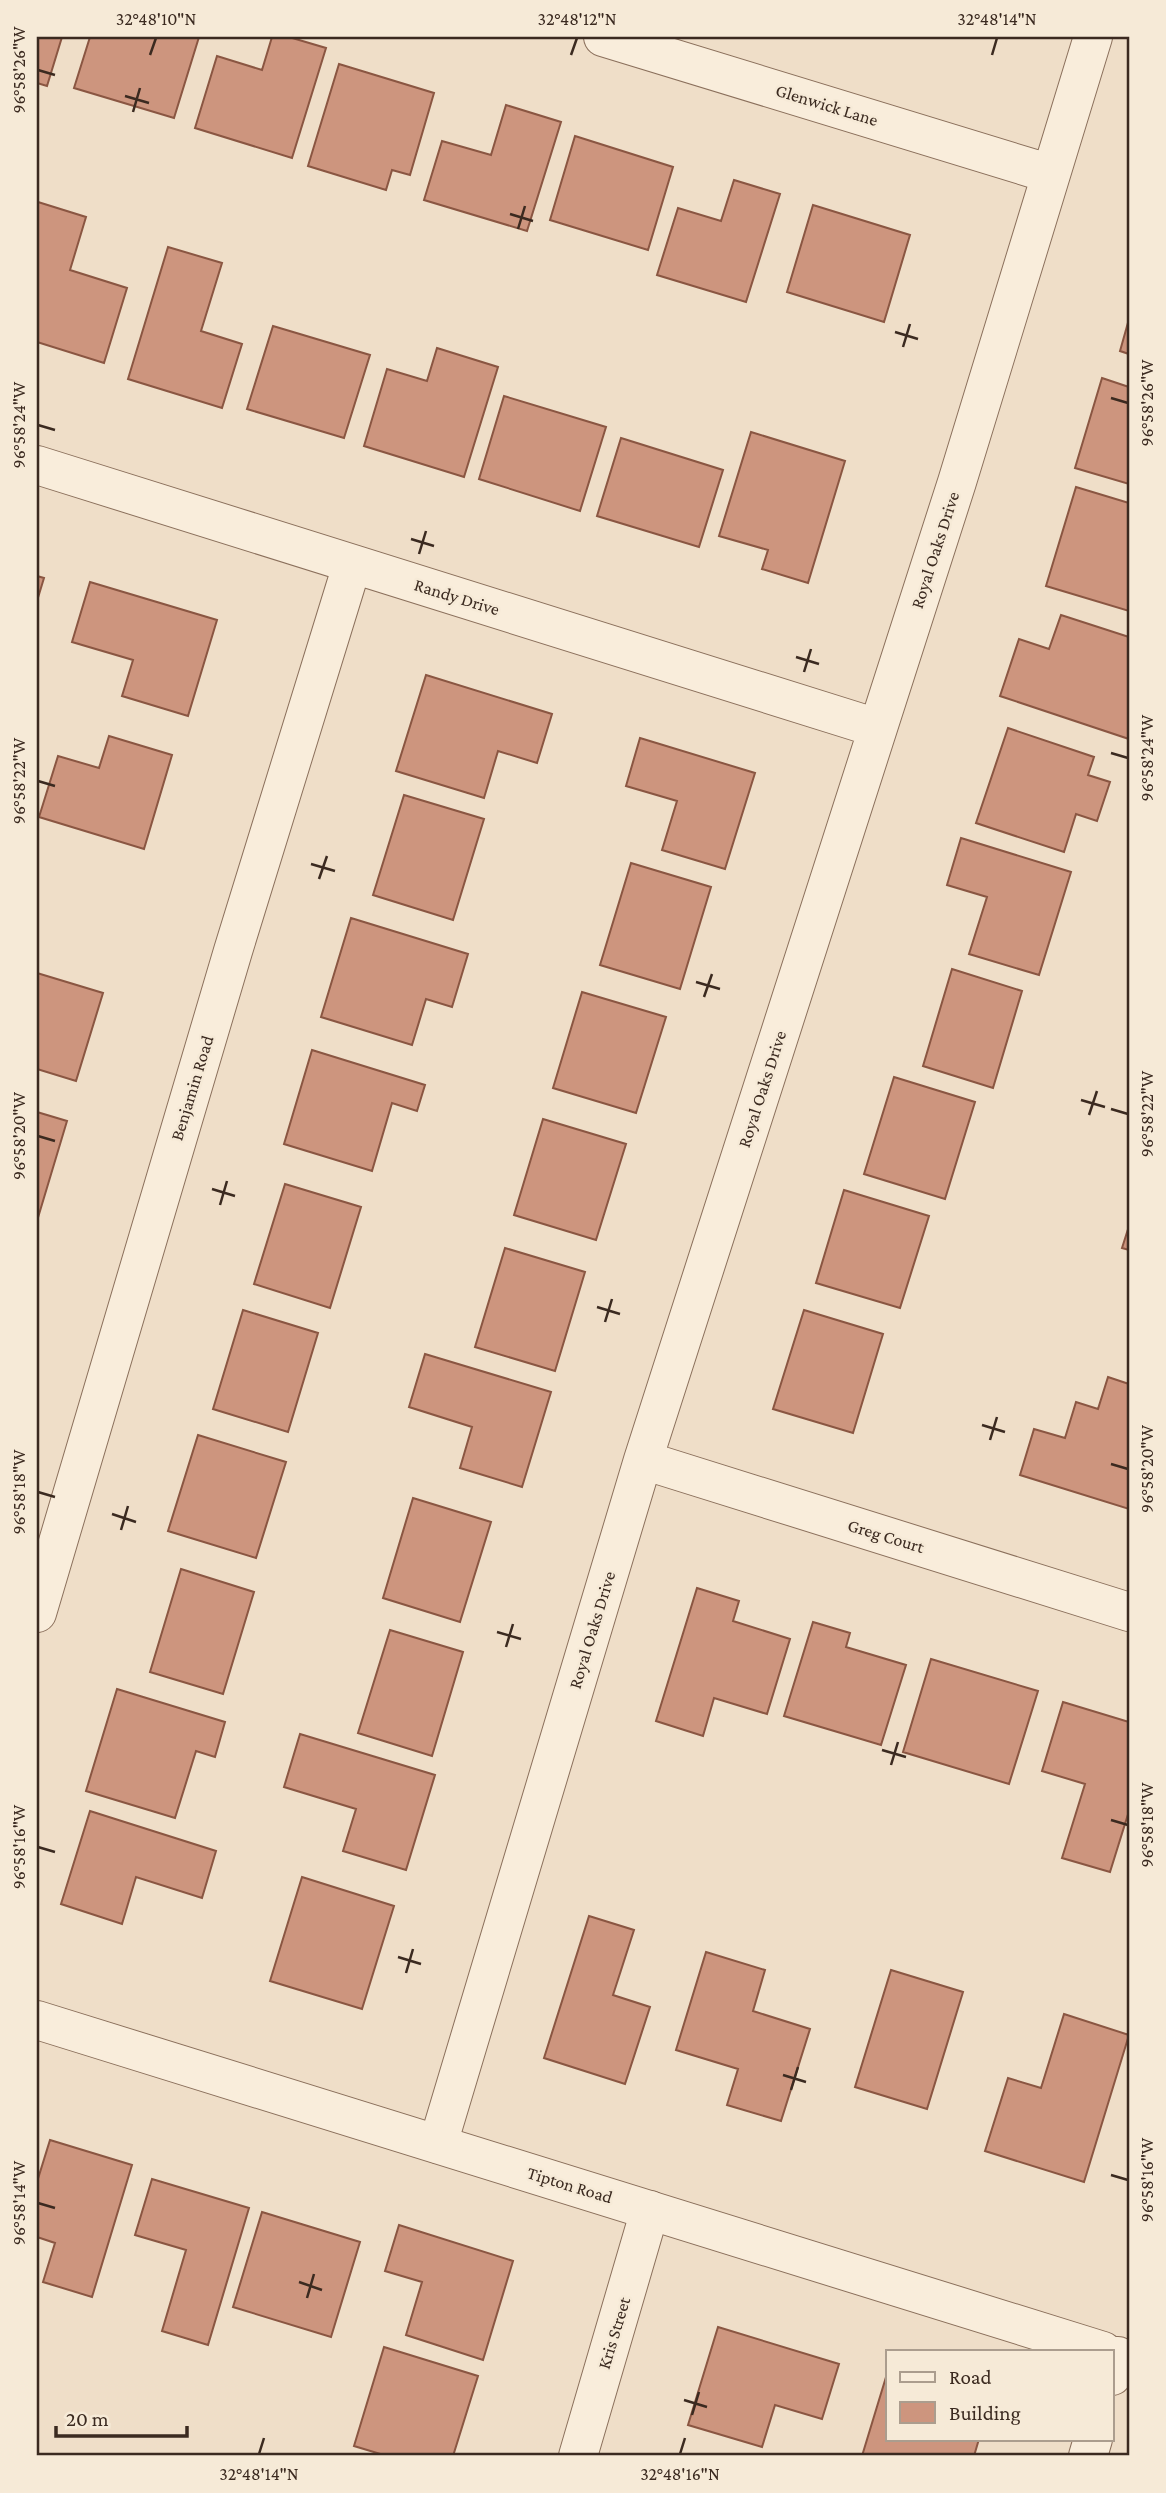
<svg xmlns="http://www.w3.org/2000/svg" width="1166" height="2493" viewBox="0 0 1166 2493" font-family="'Crimson Pro',serif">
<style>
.building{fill:#cd957e;stroke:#8a5642;stroke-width:2}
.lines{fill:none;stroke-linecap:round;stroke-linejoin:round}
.minor-casing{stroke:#8b705c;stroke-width:40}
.tertiary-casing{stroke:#8b705c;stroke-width:40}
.minor{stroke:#f9eddb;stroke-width:38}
.tertiary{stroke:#f9eddb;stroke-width:38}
.ticks{fill:none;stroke:#3b2a20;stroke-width:2.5}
.labels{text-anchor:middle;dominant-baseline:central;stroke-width:5;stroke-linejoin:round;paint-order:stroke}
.street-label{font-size:18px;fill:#3b2a20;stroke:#f6ead7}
.neatline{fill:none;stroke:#3b2a20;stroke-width:2.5}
.ticks-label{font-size:18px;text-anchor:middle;fill:#3b2a20}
</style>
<rect width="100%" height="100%" fill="#efdec8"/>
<!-- building -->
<path class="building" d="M37,37H62L47,86L37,83Z
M90,37H199L174,118L74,88Z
M272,37H289L326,48L292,158L195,128L217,56L262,70Z
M339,64L434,93L410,175L392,170L386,190L308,166Z
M506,105L561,122L527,231L424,200L442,141L491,155Z
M575,136L673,167L648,250L550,220Z
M734,180L780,194L746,302L657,275L678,208L721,221Z
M38,202L86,217L70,270L127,288L104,363L37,342Z
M813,205L910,235L884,322L787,292Z
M168,247L222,263L201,331L242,344L222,408L128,379Z
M1129,319V354L1120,351Z
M273,326L370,355L344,438L247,409Z
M437,348L498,367L464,477L364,446L387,369L427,381Z
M1102,378L1129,387V484L1075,468Z
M504,396L606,427L580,511L479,479Z
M751,432L845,461L808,583L762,569L768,550L719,536Z
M621,438L723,470L699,547L597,516Z
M1076,487L1129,503V611L1046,586Z
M37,576L44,578L37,601Z
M90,582L217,620L188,716L122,696L133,660L72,642Z
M1061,615L1129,637V739L1000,696L1019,639L1049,649Z
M426,675L552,714L537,763L498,751L484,798L396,771Z
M1008,728L1094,757L1088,775L1110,782L1097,821L1076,814L1064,852L976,823Z
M109,736L172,755L144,849L39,817L58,756L99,768Z
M640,738L755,773L725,869L662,850L677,801L626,786Z
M404,795L484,819L453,920L373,895Z
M961,838L1071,872L1039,975L969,954L987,897L947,885Z
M631,863L711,887L680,989L600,965Z
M351,918L468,954L452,1007L426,999L412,1045L321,1017Z
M952,969L1022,991L993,1088L923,1066Z
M37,973L103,993L76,1081L37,1069Z
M582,992L666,1017L636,1113L553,1088Z
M312,1050L425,1085L417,1111L392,1103L372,1171L284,1144Z
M894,1077L975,1102L945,1199L864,1174Z
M37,1112L67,1121L37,1221Z
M543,1119L626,1144L596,1240L514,1215Z
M285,1184L361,1207L330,1308L254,1284Z
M844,1190L929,1216L900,1308L816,1283Z
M1129,1226V1250L1122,1248Z
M505,1248L585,1272L555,1371L475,1347Z
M243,1310L318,1333L288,1432L213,1409Z
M804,1310L883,1334L853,1433L773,1409Z
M425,1354L551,1392L522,1487L460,1468L472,1427L409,1407Z
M1108,1377L1129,1384V1509L1020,1475L1034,1429L1065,1438L1076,1402L1098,1409Z
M198,1435L286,1462L256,1558L168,1531Z
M413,1498L491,1522L460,1622L383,1598Z
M181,1569L254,1592L223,1694L150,1672Z
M697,1588L739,1601L733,1621L790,1639L767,1714L714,1698L703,1736L656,1721Z
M813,1622L850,1633L846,1647L906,1665L881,1745L784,1716Z
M390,1630L463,1652L432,1756L358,1733Z
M931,1659L1038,1691L1009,1784L903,1752Z
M117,1689L225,1722L215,1757L196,1751L175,1818L86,1791Z
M1063,1702L1129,1722V1811L1110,1872L1062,1858L1085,1784L1042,1771Z
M300,1734L435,1775L406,1870L343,1851L356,1809L284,1787Z
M90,1811L216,1851L202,1898L136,1877L122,1924L61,1904Z
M302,1877L394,1906L362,2009L270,1981Z
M589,1916L634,1930L613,1995L650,2007L625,2084L544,2058Z
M706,1952L765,1970L753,2011L810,2029L781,2121L727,2105L738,2069L676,2050Z
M891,1970L963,1992L927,2109L855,2087Z
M1064,2014L1129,2035L1084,2182L985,2151L1008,2078L1041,2088Z
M50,2140L132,2165L92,2297L43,2282L55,2243L37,2237V2182Z
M152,2179L249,2208L208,2345L162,2331L186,2250L135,2235Z
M262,2212L360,2242L331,2337L233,2307Z
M399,2225L513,2261L483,2360L406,2335L422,2282L385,2271Z
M718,2327L839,2364L822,2419L775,2405L762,2447L688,2425Z
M384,2347L478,2376L453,2456H387L354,2446Z
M886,2377L888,2439H979L974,2456H862Z"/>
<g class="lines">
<!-- minor casing -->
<g class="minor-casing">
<path id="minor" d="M603,37L1051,174
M37,465L877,728
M643,1460L1129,1612
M37,1613L233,951L352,565
M438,2144L643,1460L957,482L1093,37
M1112,2376L1118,2356
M578,2456L650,2210
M1088,2456L1093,2439"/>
</g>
<!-- tertiary casing -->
<g class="tertiary-casing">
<path id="tertiary" d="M37,2020L1103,2351"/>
</g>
<!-- minor -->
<use href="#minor" class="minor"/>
<!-- tertiary -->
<use href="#tertiary" class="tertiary"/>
</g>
<!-- ticks -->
<path class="ticks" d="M150,55L156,38M571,55L577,38M992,55L997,38M38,70L55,75M125,96L149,103M133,112L140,88M510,214L533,221M518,229L525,206M895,332L918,339M903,347L910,324M1111,398L1128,403M38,425L55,430M411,539L434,546M419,554L426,531M796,657L819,664M804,672L811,649M1111,753L1128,758M38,781L55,786M311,864L335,871M319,879L327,856M696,982L720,989M704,997L712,974M1081,1100L1105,1107M1111,1109L1128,1114M1089,1115L1097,1091M38,1136L55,1141M212,1189L235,1196M220,1205L227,1181M597,1307L620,1314M605,1322L612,1299M982,1425L1005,1432M990,1440L997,1417M1111,1464L1128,1469M38,1492L55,1497M112,1514L136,1522M121,1530L128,1506M497,1632L521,1639M506,1647L513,1624M882,1750L906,1757M891,1765L898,1742M1111,1820L1128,1825M38,1847L55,1852M398,1957L421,1964M406,1973L413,1949M783,2075L806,2082M791,2090L798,2067M1111,2175L1128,2180M38,2203L55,2208M299,2282L322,2290M307,2298L314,2274M684,2400L707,2407M692,2415L699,2392M259,2454L264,2438M680,2454L685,2438"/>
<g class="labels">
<!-- street labels -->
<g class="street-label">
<text transform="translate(827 105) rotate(17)">Glenwick Lane</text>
<text transform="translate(935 550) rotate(-72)">Royal Oaks Drive</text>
<text transform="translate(457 597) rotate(17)">Randy Drive</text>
<text transform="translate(192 1088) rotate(-73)">Benjamin Road</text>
<text transform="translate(762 1089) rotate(-72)">Royal Oaks Drive</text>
<text transform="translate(886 1536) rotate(17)">Greg Court</text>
<text transform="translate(592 1630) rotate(-73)">Royal Oaks Drive</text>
<text transform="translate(570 2185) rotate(17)">Tipton Road</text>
<text transform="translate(614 2333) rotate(-73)">Kris Street</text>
</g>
</g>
<!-- border -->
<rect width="1166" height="2493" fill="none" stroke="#f6ead7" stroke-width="77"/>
<!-- legend -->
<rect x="886" y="2350" width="228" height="91" fill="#f6ead7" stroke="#ab9d8e" stroke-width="2"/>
<rect x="900" y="2372" width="35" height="10" fill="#f9eddb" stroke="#ab9d8e" stroke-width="2"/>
<text x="949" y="2384" font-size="21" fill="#3b2a20">Road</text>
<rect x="900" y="2402" width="35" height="21" fill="#cd957e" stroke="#ab9d8e" stroke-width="2"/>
<text x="949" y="2420" font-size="21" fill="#3b2a20">Building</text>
<!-- scale -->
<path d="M56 2426v10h131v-10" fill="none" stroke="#3b2a20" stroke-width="3.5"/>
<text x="66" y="2426" font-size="21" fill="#3b2a20" stroke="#f6ead7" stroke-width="5" paint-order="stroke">20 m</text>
<rect x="38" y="38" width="1090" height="2416" class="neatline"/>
<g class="ticks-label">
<text x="156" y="25">32°48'10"N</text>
<text x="577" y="25">32°48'12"N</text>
<text x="997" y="25">32°48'14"N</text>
<text transform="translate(19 70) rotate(-90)" y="6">96°58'26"W</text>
<text transform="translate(1147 403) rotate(-90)" y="6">96°58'26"W</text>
<text transform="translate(19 425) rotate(-90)" y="6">96°58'24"W</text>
<text transform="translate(1147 758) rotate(-90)" y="6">96°58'24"W</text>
<text transform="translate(19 781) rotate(-90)" y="6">96°58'22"W</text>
<text transform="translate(1147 1114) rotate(-90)" y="6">96°58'22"W</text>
<text transform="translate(19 1136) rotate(-90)" y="6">96°58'20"W</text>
<text transform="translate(1147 1469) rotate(-90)" y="6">96°58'20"W</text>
<text transform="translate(19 1492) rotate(-90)" y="6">96°58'18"W</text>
<text transform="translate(1147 1825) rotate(-90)" y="6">96°58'18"W</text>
<text transform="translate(19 1847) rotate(-90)" y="6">96°58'16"W</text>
<text transform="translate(1147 2180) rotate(-90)" y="6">96°58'16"W</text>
<text transform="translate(19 2203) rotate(-90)" y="6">96°58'14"W</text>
<text x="259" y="2480">32°48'14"N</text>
<text x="680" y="2480">32°48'16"N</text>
</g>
</svg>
